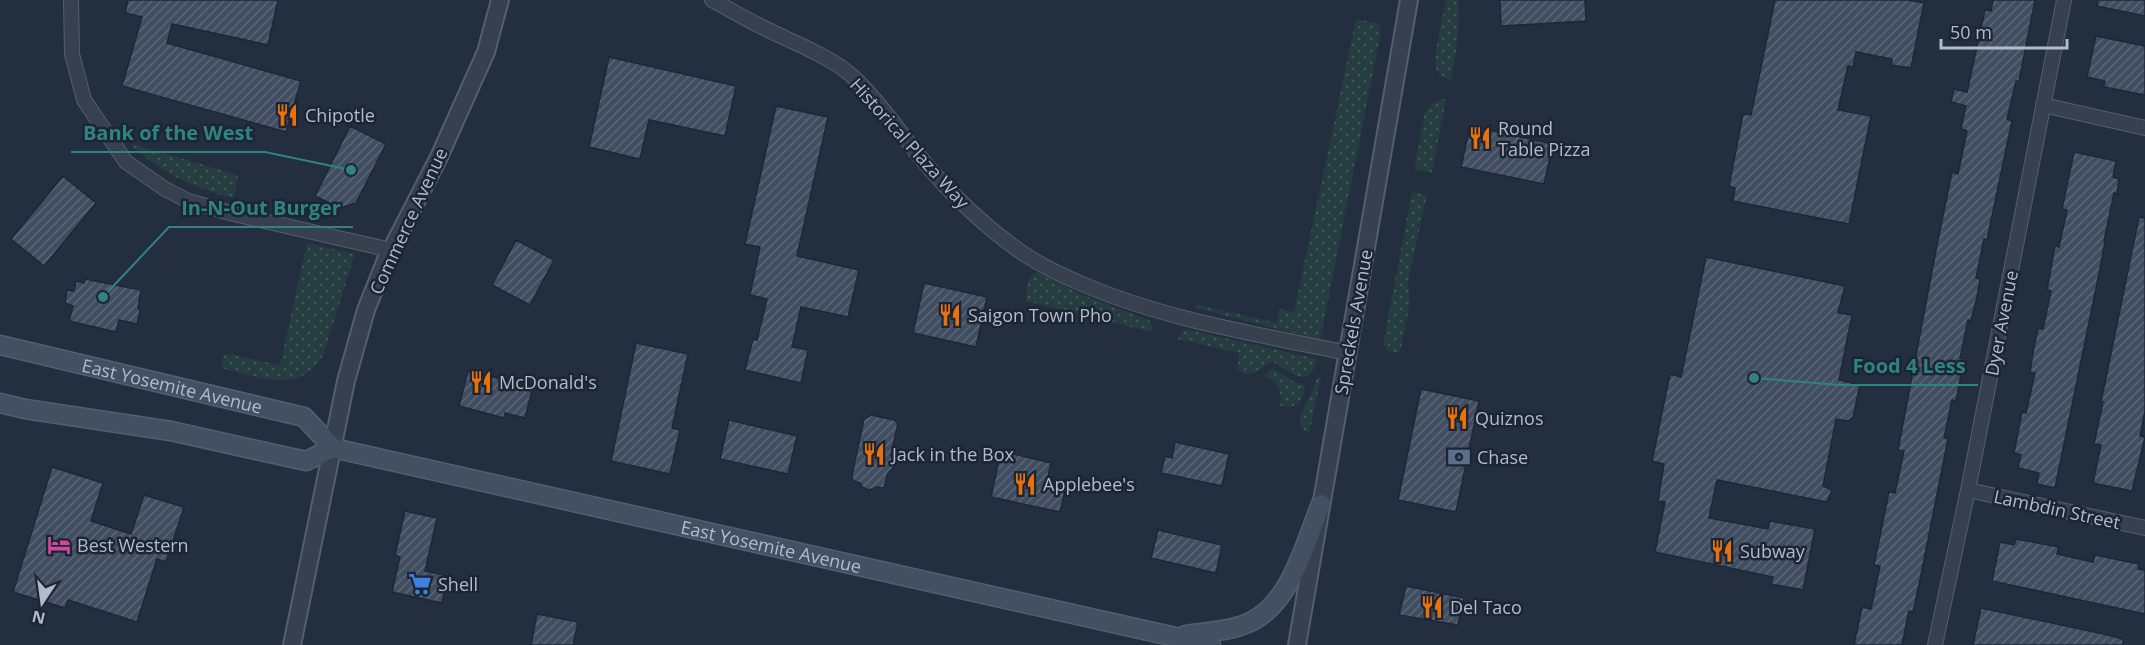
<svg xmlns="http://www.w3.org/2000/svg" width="2145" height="645" viewBox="0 0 2145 645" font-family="'Open Sans',sans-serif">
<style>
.grass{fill:url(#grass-dots)}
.building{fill:url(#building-hatch);stroke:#1e2736;stroke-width:1.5}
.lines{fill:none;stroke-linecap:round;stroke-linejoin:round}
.minor-casing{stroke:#555e6d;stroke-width:16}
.tertiary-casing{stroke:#555e6d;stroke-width:20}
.secondary-casing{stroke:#555e6d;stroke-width:21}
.minor{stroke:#37404f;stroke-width:14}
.tertiary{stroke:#37404f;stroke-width:16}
.secondary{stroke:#454f62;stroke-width:18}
.labels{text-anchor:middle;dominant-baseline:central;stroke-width:5;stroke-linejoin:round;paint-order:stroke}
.poi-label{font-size:18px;fill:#b3bbca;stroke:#1c2534;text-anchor:start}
.street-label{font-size:18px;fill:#b3bbca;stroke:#1c2534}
.leader{fill:none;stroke:#308480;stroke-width:2}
.callout-dot{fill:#308480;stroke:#1c2534;stroke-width:2}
.callout-label{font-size:20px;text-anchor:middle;font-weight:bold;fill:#308480;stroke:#1c2534;stroke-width:5;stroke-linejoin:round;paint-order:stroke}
</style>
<defs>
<pattern id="grass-dots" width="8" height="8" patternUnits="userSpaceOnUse" patternTransform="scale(1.5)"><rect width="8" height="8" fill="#253c40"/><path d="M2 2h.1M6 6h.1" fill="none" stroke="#42565a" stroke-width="1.8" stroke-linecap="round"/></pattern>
<pattern id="building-hatch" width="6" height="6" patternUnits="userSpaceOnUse" patternTransform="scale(1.5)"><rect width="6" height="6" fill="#414e61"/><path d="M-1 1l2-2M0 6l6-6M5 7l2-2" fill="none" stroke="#5a6676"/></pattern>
</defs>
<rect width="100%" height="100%" fill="#232e3f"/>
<!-- grass -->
<path class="grass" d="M1446,0H1458C1461,28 1456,53 1451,80C1444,78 1438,75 1436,68C1432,58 1444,13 1446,0Z
M1356,19L1380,24L1381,32L1320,340L1196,308L1194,304L1277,323L1279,309L1294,312Z
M1443,99L1446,100L1432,173L1414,169L1425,112L1433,103Z
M129,143L238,175L234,198C193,189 160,172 129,143Z
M1412,192L1427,195L1408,281L1410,304L1400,353L1387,351L1383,344Z
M307,243L355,254L324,353C301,397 259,377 221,368L224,353L280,365Z
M1037,272L1083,295L1149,320L1153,327L1151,332L1026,301C1027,291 1026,275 1037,272Z
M1185,329L1317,359C1310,391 1291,373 1273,362C1260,365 1253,382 1237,370L1239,353L1177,339Z
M1273,368L1293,381L1305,385C1303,401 1298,410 1280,406C1283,392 1278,382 1264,376Z
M1318,377H1321L1309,434C1293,425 1302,413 1308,400C1312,392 1313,385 1318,377Z"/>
<!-- building -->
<path class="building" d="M128,0H278L268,45L172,24L167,43L301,81L286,132L122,86L142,17L125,13Z
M1500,0H1585L1586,21L1501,26Z
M1775,0H1907L1924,3L1911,68L1891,65L1892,59L1856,52L1853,67L1848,66L1838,110L1871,116L1849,224L1733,201L1735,188L1729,186L1743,114L1751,115Z
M1993,0H2035L2019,81H2016L2007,119L2012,121L1987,240L1984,239L1976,278L1980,279L1977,297L1971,321L1968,320L1960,358L1964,359L1956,401L1952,400L1944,438L1948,439L1920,580L1913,612L1909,611L1902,645H1854L1862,607L1871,609L1880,566L1874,565L1889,492L1895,493L1904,451L1898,450L1937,245L1952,172L1958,174L1967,131L1961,129L1966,106L1951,102L1954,89L1967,92L1985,10L1991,11Z
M2098,0H2145V16L2097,6Z
M2096,36L2145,46V95L2104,87L2105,81L2087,77Z
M609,57L736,86L725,136L649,120L640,159L589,147Z
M776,106L828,117L797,256L859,270L848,317L801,307L792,347L808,350L801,383L745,370L753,339L757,340L767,299L750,295L760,247L745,244Z
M350,126L386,144L356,203L340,208L315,196Z
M1470,126L1553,144L1544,184L1461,167Z
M2074,152L2116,161L2113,177L2119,179L2117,194L2114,193L2104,241L2105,242L2099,274L2055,488L2037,484L2039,473L2018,468L2021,455L2014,453L2022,412L2026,413L2035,373L2030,372L2034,347L2038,328L2043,329L2051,291L2047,290L2055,246L2059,247L2067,210L2062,209Z
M63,176L96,203L44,266L11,239Z
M2139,217L2145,218V411L2140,436L2145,437L2132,491L2093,483L2101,445L2094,444L2103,402H2101Z
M516,240L554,260L530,305L492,285Z
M1706,257L1845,286L1838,313L1852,315L1839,380L1860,385L1853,417L1848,421L1836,419L1823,486L1832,490L1827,502L1717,480L1709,518L1768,529L1770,521L1815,529L1803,590L1771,584L1773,577L1655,552L1665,502L1658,501L1664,464L1652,461L1670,374L1681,377Z
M85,279L141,290L138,308L140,311L137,324L119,320L116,332L69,321L73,306L65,303L67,290L74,291L76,281L84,283Z
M924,283L987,297L976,347L913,333Z
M636,343L688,354L672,428L680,430L670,474L611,461Z
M468,371L533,387L525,418L505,413L504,418L459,406Z
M1421,389L1479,401L1456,512L1398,500Z
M871,415L894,420L898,423L891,455L894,467L888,473L884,488L877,487L869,490L862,487L860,483L853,481L852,475L864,419Z
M729,420L797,436L788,474L720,459Z
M1175,442L1229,454L1222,486L1161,473L1165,456L1172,458Z
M1001,451L1051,463L1047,481L1066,486L1060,512L991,497Z
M52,467L103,483L91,521L131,534L144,495L184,507L166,562L157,559L137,622L68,600L65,608L13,592Z
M405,511L437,518L425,571L448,576L442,603L392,592L400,557L395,555Z
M1158,530L1222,545L1216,573L1151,558Z
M2016,539L2059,547L2057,554L2093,562L2095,555L2139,564L2138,569L2145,570V614L1992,581L2000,542L2014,545Z
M1406,586L1464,598L1458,625L1399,615Z
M1981,608L2099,633L2123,639V645H1973Z
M537,614L578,622L573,645H531Z"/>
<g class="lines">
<!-- minor casing -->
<g class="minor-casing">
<path id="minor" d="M71,0L72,54L84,100L126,162L165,189L188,201L234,214L391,250
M712,0C729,9 746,19 764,28C790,41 829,56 851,75C882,103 903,138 930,169C958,201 989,230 1024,254C1042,266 1061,275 1080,283C1165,320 1257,334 1348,353
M2043,105L2145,128
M1968,490L2145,528
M1935,645L1968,490L2064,0"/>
</g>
<!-- tertiary casing -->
<g class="tertiary-casing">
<path id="tertiary" d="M292,645L346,381L366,310L386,260L439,157L486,52L500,0
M1297,645L1409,0"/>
</g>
<!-- secondary casing -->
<g class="secondary-casing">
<g id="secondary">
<path id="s1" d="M0,345L304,417L333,448L1211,645"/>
<path d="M0,403L25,409L171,431L306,461L333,448"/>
<path d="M1185,635C1203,632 1223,632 1240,626C1289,612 1304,546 1321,504"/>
</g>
</g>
<!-- minor -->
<use href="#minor" class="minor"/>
<!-- tertiary -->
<use href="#tertiary" class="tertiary"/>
<!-- secondary -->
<use href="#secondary" class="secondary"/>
</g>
<!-- icons -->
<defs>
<g id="restaurant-bare" transform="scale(1.8)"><path d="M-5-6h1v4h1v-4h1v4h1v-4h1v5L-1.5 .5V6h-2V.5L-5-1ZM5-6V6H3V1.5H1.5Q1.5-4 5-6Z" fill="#e8710a" stroke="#1c2534" stroke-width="2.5" paint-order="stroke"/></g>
<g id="bank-bare" transform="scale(1.8)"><path d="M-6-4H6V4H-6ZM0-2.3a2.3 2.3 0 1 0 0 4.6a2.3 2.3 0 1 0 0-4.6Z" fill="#5c6f8a" stroke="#1c2534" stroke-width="2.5" paint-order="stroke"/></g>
<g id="hotel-bare" transform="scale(1.8)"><path d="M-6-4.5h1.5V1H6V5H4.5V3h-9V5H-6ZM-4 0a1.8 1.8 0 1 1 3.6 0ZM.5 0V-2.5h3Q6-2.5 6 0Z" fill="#d1479c" stroke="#1c2534" stroke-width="2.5" paint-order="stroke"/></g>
<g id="supermarket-bare" transform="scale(1.8)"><path d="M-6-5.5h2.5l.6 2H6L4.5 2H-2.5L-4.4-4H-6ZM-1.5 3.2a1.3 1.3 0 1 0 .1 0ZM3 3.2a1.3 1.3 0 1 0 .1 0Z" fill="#3f7fe0" stroke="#1c2534" stroke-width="2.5" paint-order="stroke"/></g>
</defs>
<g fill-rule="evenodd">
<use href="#restaurant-bare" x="287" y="115"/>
<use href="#restaurant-bare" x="1480" y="138"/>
<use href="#restaurant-bare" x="950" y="315"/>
<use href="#restaurant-bare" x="481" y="382"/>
<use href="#restaurant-bare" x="1457" y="418"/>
<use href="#restaurant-bare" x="874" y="454"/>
<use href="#bank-bare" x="1459" y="457"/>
<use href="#restaurant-bare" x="1025" y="484"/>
<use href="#hotel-bare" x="59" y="545"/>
<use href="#restaurant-bare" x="1722" y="551"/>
<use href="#supermarket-bare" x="420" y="584"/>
<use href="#restaurant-bare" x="1432" y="607"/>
</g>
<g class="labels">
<!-- poi labels -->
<g class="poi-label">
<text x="305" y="115">Chipotle</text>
<text x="1498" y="128">Round<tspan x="1498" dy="21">Table Pizza</tspan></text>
<text x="968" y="315">Saigon Town Pho</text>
<text x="499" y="382">McDonald's</text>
<text x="1475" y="418">Quiznos</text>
<text x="892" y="454">Jack in the Box</text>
<text x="1477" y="457">Chase</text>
<text x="1043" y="484">Applebee's</text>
<text x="77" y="545">Best Western</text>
<text x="1740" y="551">Subway</text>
<text x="438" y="584">Shell</text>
<text x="1450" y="607">Del Taco</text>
</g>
<!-- street labels -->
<g class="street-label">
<text transform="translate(910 143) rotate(48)">Historical Plaza Way</text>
<text transform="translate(408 221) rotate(-65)">Commerce Avenue</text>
<text transform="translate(1353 322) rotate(-80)">Spreckels Avenue</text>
<text transform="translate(2001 323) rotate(-79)">Dyer Avenue</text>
<text stroke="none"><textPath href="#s1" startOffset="177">East Yosemite Avenue</textPath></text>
<text transform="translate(2057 509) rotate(12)">Lambdin Street</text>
<text stroke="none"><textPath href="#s1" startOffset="804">East Yosemite Avenue</textPath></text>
</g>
</g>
<!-- callouts -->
<path class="leader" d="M351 170L265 152H71M103 297L169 227H353M1754 378L1840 385H1978"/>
<g class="callout-dot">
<circle cx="351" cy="170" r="6"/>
<circle cx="103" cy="297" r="6"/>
<circle cx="1754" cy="378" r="6"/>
</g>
<g class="callout-label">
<text x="168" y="140">Bank of the West</text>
<text x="261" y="215">In-N-Out Burger</text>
<text x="1909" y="373">Food 4 Less</text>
</g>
<!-- north arrow -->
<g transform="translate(42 603) rotate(193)" stroke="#1c2534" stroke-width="4.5" paint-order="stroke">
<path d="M0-4.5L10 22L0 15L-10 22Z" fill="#b3bbca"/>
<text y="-9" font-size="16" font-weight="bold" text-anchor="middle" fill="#b3bbca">N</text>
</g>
<!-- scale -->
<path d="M1941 39v9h126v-9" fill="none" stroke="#b3bbca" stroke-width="3"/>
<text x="1950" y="39" font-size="18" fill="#b3bbca" stroke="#1c2534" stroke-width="4.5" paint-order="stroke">50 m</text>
</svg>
